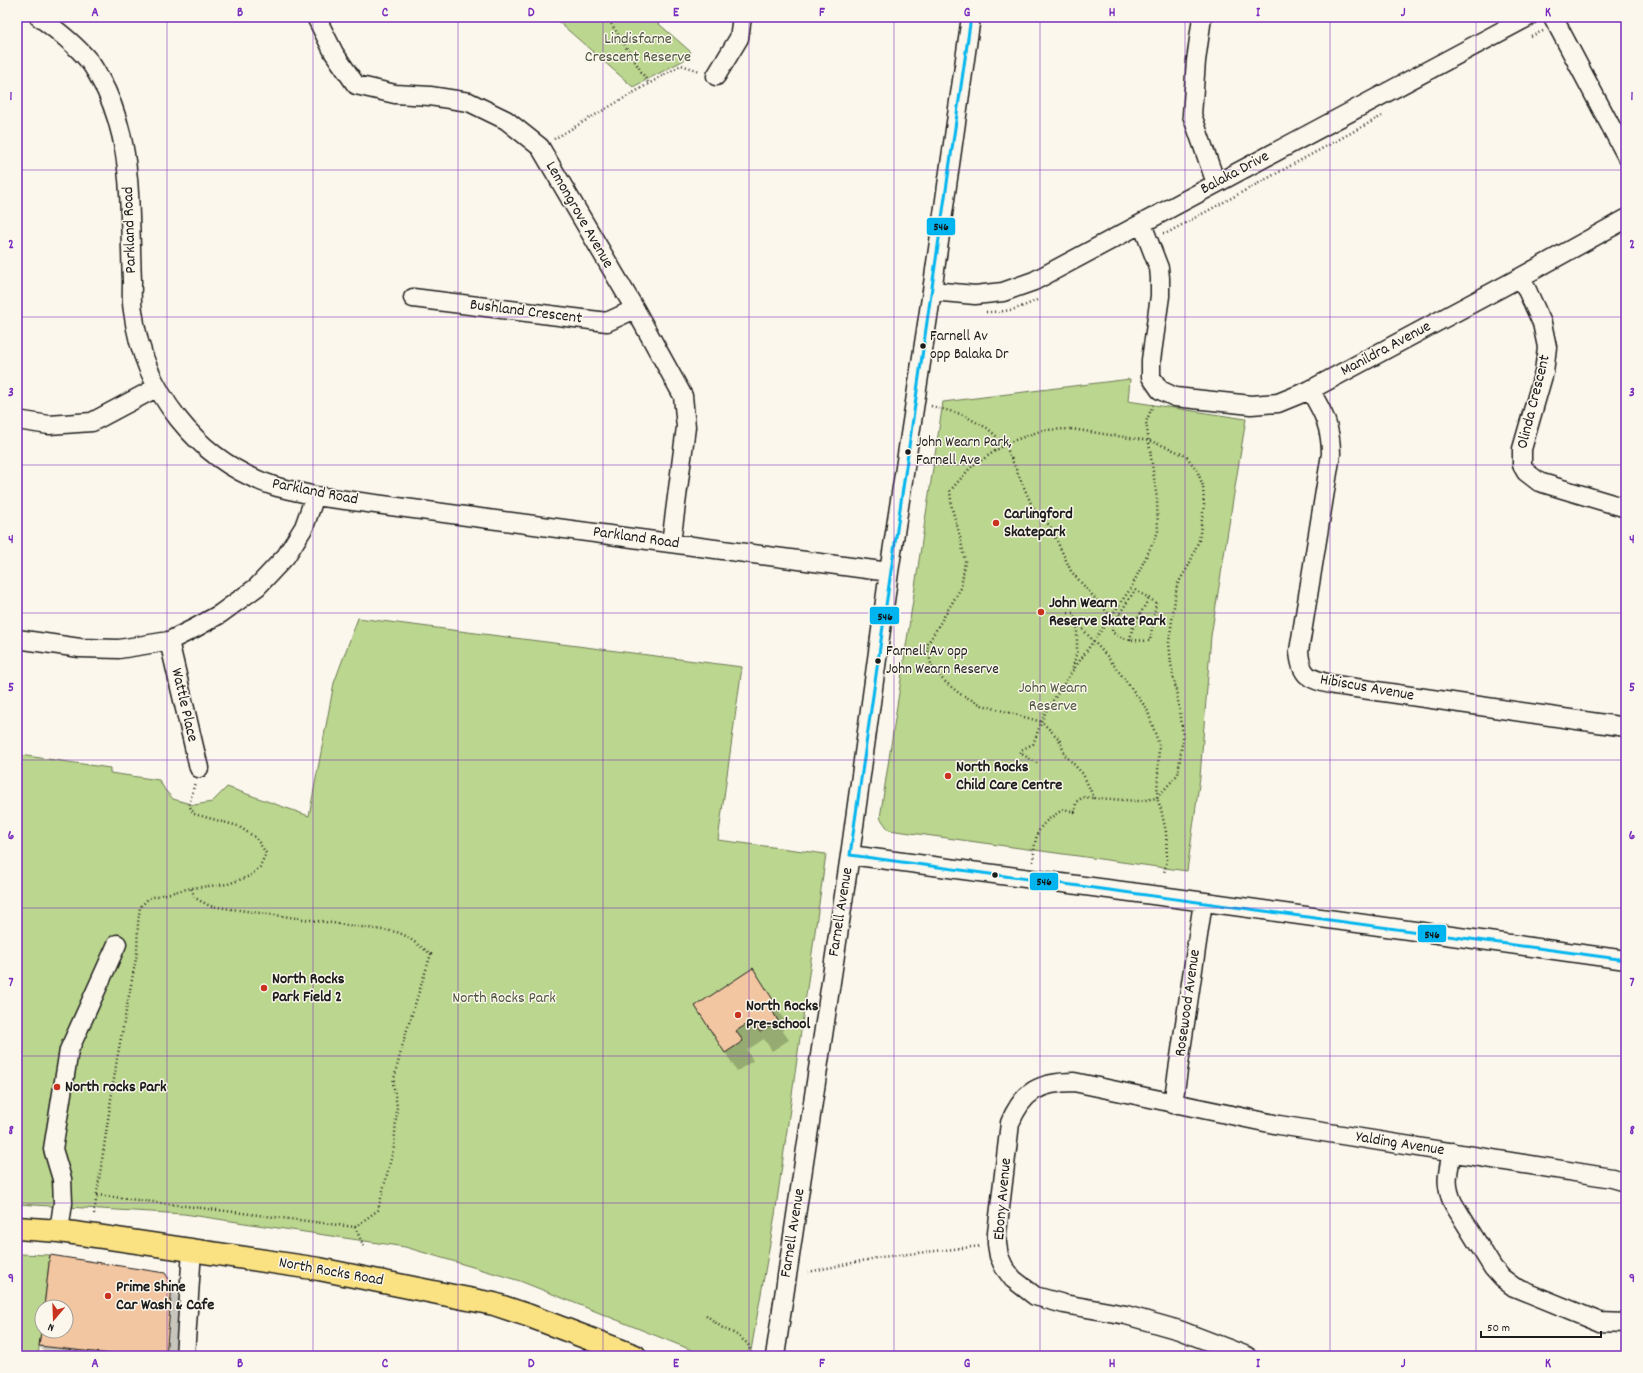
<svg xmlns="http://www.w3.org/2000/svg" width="1643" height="1373" viewBox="0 0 1643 1373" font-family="Dekko,sans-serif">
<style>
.green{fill:#bbd68e;stroke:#6c7955}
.shadow{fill:#0003}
.building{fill:#f3c6a2;stroke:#1c1c1c}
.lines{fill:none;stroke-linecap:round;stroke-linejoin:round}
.minor-casing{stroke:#1c1c1c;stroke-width:21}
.major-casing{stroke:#1c1c1c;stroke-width:25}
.path{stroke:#1c1c1c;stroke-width:2.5;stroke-dasharray:1 3;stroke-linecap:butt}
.minor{stroke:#fbf7ec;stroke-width:18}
.major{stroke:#fae181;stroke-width:22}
.bus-1-casing{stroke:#fbf7ec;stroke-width:6}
.bus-1{stroke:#00b5ef;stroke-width:3}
.grid{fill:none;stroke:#7b2cbf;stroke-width:1;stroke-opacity:0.55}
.bus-dot{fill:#1c1c1c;stroke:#fbf7ec;stroke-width:1.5}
.poi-dot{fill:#c8321e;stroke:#fbf7ec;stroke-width:1.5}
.labels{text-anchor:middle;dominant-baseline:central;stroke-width:3;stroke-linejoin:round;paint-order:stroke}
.bus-label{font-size:15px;fill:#1c1c1c;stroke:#fbf7ec;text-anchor:start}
.park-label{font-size:16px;fill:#4c543e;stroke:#fbf7ec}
.street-label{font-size:16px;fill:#1c1c1c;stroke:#fbf7ec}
.poi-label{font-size:16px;font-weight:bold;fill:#1c1c1c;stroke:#fbf7ec;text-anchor:start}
.line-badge{stroke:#fbf7ec;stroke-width:1.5}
.pale-badge-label{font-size:11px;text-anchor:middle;font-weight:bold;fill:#111}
.neatline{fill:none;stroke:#7b2cbf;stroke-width:1.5}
.grid-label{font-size:13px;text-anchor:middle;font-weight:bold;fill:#7b2cbf}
</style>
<rect width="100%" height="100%" fill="#fbf7ec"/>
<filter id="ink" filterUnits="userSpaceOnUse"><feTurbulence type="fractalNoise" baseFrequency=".025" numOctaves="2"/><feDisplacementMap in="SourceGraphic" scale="8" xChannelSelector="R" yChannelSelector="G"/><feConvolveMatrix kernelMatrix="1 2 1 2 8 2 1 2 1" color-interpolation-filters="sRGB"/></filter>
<g filter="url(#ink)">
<!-- green -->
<path class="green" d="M553,17H651L691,52L686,59L633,87Z
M1130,379L1128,401L1246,419L1211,636L1200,777L1187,871L889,830L880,818L943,402Z
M358,618L742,667L718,840L826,854L775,1215L750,1356L704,1355L520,1281L405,1247L184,1214L17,1204V769L20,755L110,768V773L159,780L165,790L173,799L194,805L212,802L227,787L309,816L334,683Z
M17,1254L50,1255L44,1307H42V1325L38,1356H17Z"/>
<!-- shadow -->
<path class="shadow" d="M752,970L788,1026L782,1030L789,1040L772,1051L764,1039L747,1050L753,1061L737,1071L696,1006Z
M171,1285L183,1304L179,1356H46L40,1346L42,1331H66V1307H45Z"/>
<!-- building -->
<path class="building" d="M753,968L777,1006L772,1010L778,1021L760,1032L752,1021L736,1031L743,1041L725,1053L695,1006Z
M50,1255L165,1273L172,1284L166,1356H130L39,1346L42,1324V1331H66V1307H44Z"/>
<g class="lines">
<!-- minor casing -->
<g class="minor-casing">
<path id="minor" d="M39,17C57,30 75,44 89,61C96,70 101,81 106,90C125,131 129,173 130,217C131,238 131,260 132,281C132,291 131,301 133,311C143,390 197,461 274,486C287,490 301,492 315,496L889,572
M316,17L334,53L356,85L395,94L430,96L469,102L506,120L540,147L635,309L683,396L686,427L671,543
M1202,17L1196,61L1192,115L1216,183
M1553,17L1626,155
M716,76L739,38L742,17
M1142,224L1159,268L1160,278V296L1151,360V377L1160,390L1175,397L1251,405L1278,403L1310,390L1521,277L1626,219
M1521,277L1542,323L1547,347L1544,372L1522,449V465L1526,472L1539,482L1626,508
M932,291L975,295L1003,292L1034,281L1528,17
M413,298L607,322L635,309
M1310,390C1323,412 1331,426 1331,454L1299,651C1301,679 1311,679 1335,685L1626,727
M17,420L49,425L92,422L156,388
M17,639L80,648L119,649L169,641L195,628L220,614L257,587L286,556L304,527L315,496
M169,641L199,768
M850,855L1183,899L1626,960
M1173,1104L1203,902
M1452,1152C1448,1173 1444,1183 1453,1203L1493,1268L1502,1278L1514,1287L1600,1322L1626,1323
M59,1231L63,1203L62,1179L53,1149L69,1050L117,944
M185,1356L192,1250
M775,1356L850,855L889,572L932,291L971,17
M1247,1356L1179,1330L1126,1315L1064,1304L1035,1296L1013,1279L1004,1267L999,1256L997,1244V1233L1010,1123C1023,1091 1040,1082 1074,1082L1279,1125L1612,1178L1626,1182"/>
</g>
<!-- major casing -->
<g class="major-casing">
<path id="major" d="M17,1228L59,1231L103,1237L319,1269L458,1297L494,1304L527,1315L635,1356"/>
</g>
<!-- path -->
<path class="path" d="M607,17L649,84
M1531,36L1543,31
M554,139L681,65L700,71
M1163,233H1167L1382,116
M986,312C1009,312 1019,309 1039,299
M931,406L961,414L987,428L1005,444L1033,508L1050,526L1071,571L1115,621
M1071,429L1150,441L1167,447L1186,456L1197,470L1203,486L1204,505L1199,540L1189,565L1177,585L1169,642L1171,664L1181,717L1183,737L1178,774L1157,798L1139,801L1094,798L1083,774L1065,755L1059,739L1042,722L982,705L960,694L943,680L931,664L927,645L961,588L965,561L959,532L952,509L950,491L970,468L1007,443L1043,430Z
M1135,590L1149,598L1156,603L1150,641C1136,640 1124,641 1112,632L1113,624Z
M1068,613H1073L1077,623L1107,656L1147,709L1159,745L1157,798L1161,809L1166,832L1167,860L1164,873
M1119,615L1127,617
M1130,640L1132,629L1149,598
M1073,668L1077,650V624
M1037,763L1020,753L1021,750L1033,744L1045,713L1071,673L1131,588L1158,532L1157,499L1146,422L1153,405
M1033,862C1036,831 1036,826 1064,809L1075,812L1076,802L1083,797L1093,798
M97,1195L355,1227L378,1210L394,1147L397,1106L393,1083L404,1039L431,954L406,936L397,932L210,906L195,898L191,888
M94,1214L117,1059L137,953L138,923L140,907L149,898L191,888L228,884L250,876L260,867L266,853L256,838L238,826L194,814L189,805L195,782
M355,1227L364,1247
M808,1272L881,1257L981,1246
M706,1315L721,1327L737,1335L748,1344L752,1356"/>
<!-- minor -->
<use href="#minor" class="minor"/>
<!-- major -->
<use href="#major" class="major"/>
<!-- bus-1 casing -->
<g class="bus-1-casing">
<path id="bus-1" d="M850,855L971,17
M850,855L1626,960"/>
</g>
<!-- bus-1 -->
<use href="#bus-1" class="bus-1"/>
</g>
</g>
<!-- grid -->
<path class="grid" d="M167,17V1356M313,17V1356M458,17V1356M603,17V1356M749,17V1356M894,17V1356M1040,17V1356M1185,17V1356M1330,17V1356M1476,17V1356M17,170H1626M17,317H1626M17,465H1626M17,613H1626M17,760H1626M17,908H1626M17,1056H1626M17,1203H1626"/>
<!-- markers -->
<g class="bus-dot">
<circle cx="923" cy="346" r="3.5"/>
<circle cx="908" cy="452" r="3.5"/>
<circle cx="878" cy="661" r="3.5"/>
<circle cx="995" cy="875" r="3.5"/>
</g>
<g class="poi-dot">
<circle cx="996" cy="523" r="4"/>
<circle cx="1041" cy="612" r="4"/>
<circle cx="948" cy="776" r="4"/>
<circle cx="264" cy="988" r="4"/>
<circle cx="738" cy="1015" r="4"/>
<circle cx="57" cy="1087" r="4"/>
<circle cx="108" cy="1296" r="4"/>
</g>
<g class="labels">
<!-- bus labels -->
<g class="bus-label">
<text x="930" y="337">Farnell Av<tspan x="930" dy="18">opp Balaka Dr</tspan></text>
<text x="916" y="443">John Wearn Park,<tspan x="916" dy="18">Farnell Ave</tspan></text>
<text x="886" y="652">Farnell Av opp<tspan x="886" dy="18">John Wearn Reserve</tspan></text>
</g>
<!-- park labels -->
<g class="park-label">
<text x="638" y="39">Lindisfarne<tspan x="638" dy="18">Crescent Reserve</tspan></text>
<text x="1053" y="688">John Wearn<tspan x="1053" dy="18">Reserve</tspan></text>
<text x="504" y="998">North Rocks Park</text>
</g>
<!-- street labels -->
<g class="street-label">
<text transform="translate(1235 173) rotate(-28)">Balaka Drive</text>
<text transform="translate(579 215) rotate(60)">Lemongrove Avenue</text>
<text transform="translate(130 230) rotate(-92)">Parkland Road</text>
<text transform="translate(526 312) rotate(7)">Bushland Crescent</text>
<text transform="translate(1386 349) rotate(-28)">Manildra Avenue</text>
<text transform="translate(1534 402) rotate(-76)">Olinda Crescent</text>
<text transform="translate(315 492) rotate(11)">Parkland Road</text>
<text transform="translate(636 538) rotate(8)">Parkland Road</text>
<text transform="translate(1367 688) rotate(10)">Hibiscus Avenue</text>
<text transform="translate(184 705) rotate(77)">Wattle Place</text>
<text transform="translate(841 912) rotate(-81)">Farnell Avenue</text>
<text transform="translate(1188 1003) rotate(-82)">Rosewood Avenue</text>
<text transform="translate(1400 1144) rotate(9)">Yalding Avenue</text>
<text transform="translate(1003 1199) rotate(-85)">Ebony Avenue</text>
<text transform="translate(793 1233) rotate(-81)">Farnell Avenue</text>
<text transform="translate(331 1272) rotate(10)">North Rocks Road</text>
</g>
<!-- poi labels -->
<g class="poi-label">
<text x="1004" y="514">Carlingford<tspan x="1004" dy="18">Skatepark</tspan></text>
<text x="1049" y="603">John Wearn<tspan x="1049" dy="18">Reserve Skate Park</tspan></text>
<text x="956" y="767">North Rocks<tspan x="956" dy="18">Child Care Centre</tspan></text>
<text x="272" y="979">North Rocks<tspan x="272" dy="18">Park Field 2</tspan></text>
<text x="746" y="1006">North Rocks<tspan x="746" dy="18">Pre-school</tspan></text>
<text x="65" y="1087">North rocks Park</text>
<text x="116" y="1287">Prime Shine<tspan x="116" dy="18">Car Wash &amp; Cafe</tspan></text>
</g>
</g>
<g class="line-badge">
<rect x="926" y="217" width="30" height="19" rx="4" fill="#00b5ef"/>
<rect x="869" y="606" width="31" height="19" rx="4" fill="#00b5ef"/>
<rect x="1029" y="872" width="30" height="19" rx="4" fill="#00b5ef"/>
<rect x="1417" y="924" width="30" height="19" rx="4" fill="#00b5ef"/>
</g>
<g class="pale-badge-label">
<text x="941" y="230">546</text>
<text x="885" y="620">546</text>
<text x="1044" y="885">546</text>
<text x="1432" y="938">546</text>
</g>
<!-- margin -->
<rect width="1643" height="1373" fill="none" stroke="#fbf7ec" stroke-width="44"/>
<!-- north arrow -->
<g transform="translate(54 1319) rotate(199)"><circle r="19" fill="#fbf7ec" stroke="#a29f99"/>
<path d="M0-3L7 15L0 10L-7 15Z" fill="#c8321e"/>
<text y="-6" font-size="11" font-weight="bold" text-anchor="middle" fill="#1c1c1c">N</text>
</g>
<!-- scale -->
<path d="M1481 1331v6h120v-6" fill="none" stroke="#1c1c1c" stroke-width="2"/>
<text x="1487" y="1331" font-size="12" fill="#1c1c1c" stroke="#fbf7ec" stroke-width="3" paint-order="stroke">50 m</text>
<rect x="22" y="22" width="1599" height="1329" class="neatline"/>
<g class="grid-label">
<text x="95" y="16">A</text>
<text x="240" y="16">B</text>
<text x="385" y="16">C</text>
<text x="531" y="16">D</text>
<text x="676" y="16">E</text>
<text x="822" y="16">F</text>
<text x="967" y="16">G</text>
<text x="1112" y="16">H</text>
<text x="1258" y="16">I</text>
<text x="1403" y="16">J</text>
<text x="1548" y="16">K</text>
<text x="11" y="100">1</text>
<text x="1632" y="100">1</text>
<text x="11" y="248">2</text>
<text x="1632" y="248">2</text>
<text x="11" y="396">3</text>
<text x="1632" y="396">3</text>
<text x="11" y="543">4</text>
<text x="1632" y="543">4</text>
<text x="11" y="691">5</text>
<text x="1632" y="691">5</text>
<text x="11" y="839">6</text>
<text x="1632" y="839">6</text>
<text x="11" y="986">7</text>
<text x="1632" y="986">7</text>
<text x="11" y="1134">8</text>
<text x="1632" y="1134">8</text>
<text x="11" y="1282">9</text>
<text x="1632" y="1282">9</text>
<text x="95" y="1367">A</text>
<text x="240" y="1367">B</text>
<text x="385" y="1367">C</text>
<text x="531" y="1367">D</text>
<text x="676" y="1367">E</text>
<text x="822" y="1367">F</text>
<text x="967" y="1367">G</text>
<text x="1112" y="1367">H</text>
<text x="1258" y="1367">I</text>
<text x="1403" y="1367">J</text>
<text x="1548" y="1367">K</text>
</g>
</svg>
